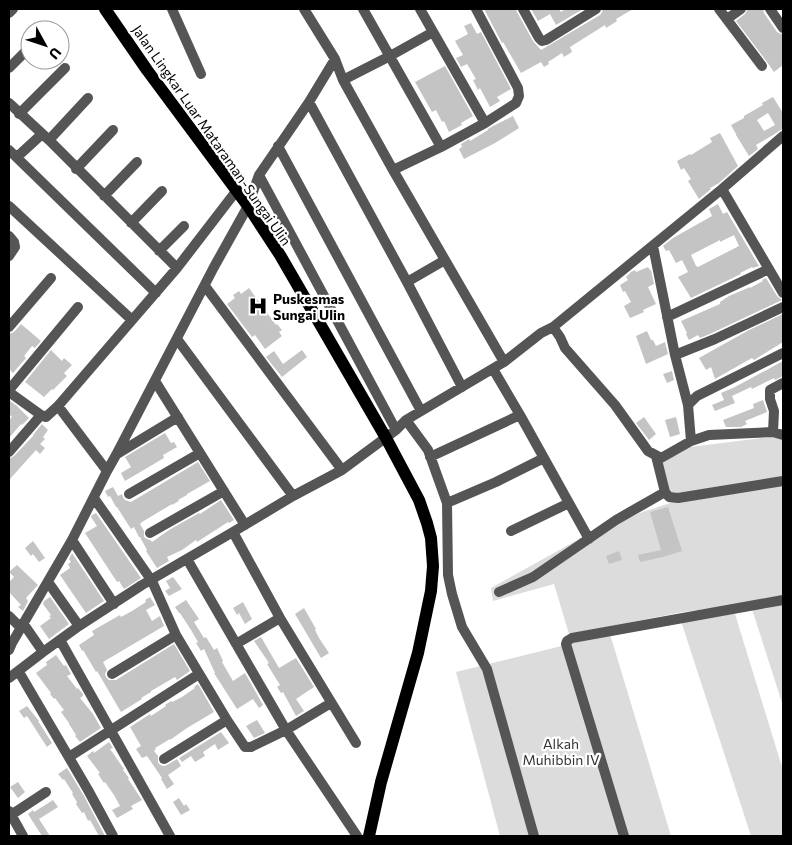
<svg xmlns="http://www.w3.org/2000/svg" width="792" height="845" viewBox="0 0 792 845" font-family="Commissioner,sans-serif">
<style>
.green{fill:#dcdcdc}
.building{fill:#c4c4c4;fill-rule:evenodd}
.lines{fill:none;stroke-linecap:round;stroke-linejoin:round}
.minor{stroke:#555;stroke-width:10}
.primary{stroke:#000;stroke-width:12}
.labels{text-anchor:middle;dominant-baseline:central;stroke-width:4.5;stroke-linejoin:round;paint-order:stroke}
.street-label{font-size:14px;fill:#000;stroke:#fff}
.poi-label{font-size:14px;font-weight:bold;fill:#000;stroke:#fff;text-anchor:start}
.park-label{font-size:14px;fill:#333;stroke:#fff}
</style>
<rect width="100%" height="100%" fill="#fff"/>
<!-- green -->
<path class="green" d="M777,436L782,440L783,442V598L732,606L683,612L569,634L554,584L493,601L491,588L579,539L640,513L670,503L659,460L674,449Z
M783,604V706L752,609Z
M735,614L783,770V836H751L681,621Z
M610,634L671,836H500L456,672Z"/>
<!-- building -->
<path class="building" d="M484,9H516L517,12L533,41L541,50L600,15L602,12L603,9H633L616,19L617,21L606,28L605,25L570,47L572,52L564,57L562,53L548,62L549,64L544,67L541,62L521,73L503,42L502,43Z
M531,9H559L561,12L565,9H583L556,25L550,14L538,21Z
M748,9H763L764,13L777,32L783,35V65L774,72L767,62L736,21L745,14Z
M471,23L477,34L481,32L511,89L497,97L500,101L490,107L480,88L478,90L473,80L476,79L467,64L461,67L456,58L463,55L455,41L468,34L464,26Z
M445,66L473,116L461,123L462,125L449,132L444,121L442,122L436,110L432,112L415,82Z
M773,97L783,113V129L779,131L773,135L756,145L758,149L749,156L736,135V134L731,125L744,118V116L763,105L762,103ZM768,113L775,125L764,131L757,120Z
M513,116L519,128L495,143L464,159L459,149L462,147L461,144L469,139L470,141L488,130V129L493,126Z
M720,133L738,166L719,183L710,188L711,189L699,199L688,181L691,179L684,168L681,170L677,161L690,154L691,155L712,142L710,138Z
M718,204L723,214L727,212L759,266L753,268L752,267L740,273L741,274L691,298L678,277L688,272L682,260L676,263L669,250L666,251L663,246L673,238L712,216L709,209ZM734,235L739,246L698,267L696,266L691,255L720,240V242Z
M648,267L650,270H651L654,284L648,287L656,304L643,310L644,312L630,318L624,306L631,302L625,291L623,292L620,285L628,280L626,277L631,272L635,270L636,272Z
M766,278L777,296L782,300L712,333L700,338L698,335L689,340L686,334L687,333L681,321L720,304V302L729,296L750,287V288L763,281L762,280Z
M249,288L259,302L261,301L267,309L265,310L276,325L277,324L282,330L279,332L282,336L265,349L255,335L252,337L227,304L235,298L233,295L239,291L241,294Z
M783,314V342L754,360L752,358L715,379L711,367L706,370L699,358L749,330Z
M21,324L41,341L35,348L32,346L24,356L26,358L13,373L9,369V334L14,332Z
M647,331L651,340H653L656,346L665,342L668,354L646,364L636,336Z
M51,350L62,361L64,358L72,365L64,373L67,376L53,390L52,389L44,397L25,382Z
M302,350L307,357L282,377L266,357L274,351L283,364Z
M783,361V376L775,380L774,378L752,389L751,387L732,396L735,403L715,411L712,405L724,400L721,393L735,387Z
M672,371L674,380L667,383L663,374Z
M9,400L17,406L29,418L22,425L21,424L9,438V420L12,417L9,414Z
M763,400L767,412L745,421L747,424L741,427H726L723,420L754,408L753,404Z
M644,417L656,434L649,440L636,423Z
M676,417L680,434L670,437L665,420Z
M42,424L48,430L43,437L45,439L40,444L45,448L40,454L36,450L9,480V459L14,456L34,435H33Z
M165,433L171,443L174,442L177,447L163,455L164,458L125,481L121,473L131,467L125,457Z
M198,462L210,481L187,494V495L178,500L179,501L172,505V504L142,522L140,524L144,531V537L147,539L150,540L152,542L169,530L199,513L200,514L221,500L234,520L229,523L228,522L197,542L196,540L182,550L167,557L169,561L157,568L146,551L147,550L140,537H139L134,527L131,529L117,507H116L110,496L108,497L105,491L113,487L118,496L122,494L123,497L125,500L131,502Z
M668,507L682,551L663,557L640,562L638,555L661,550L650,512Z
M96,513L141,578L124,589L119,581L117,582L85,533L97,526L91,517L92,515Z
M33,541L45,558L39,562L33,554L31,556L25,548Z
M619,551L622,560L609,564L606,556Z
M72,553L104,601L86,613L60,575L70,568L68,564L71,562L69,559Z
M17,565L38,585L26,598L28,601L23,611L18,607L21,605L9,592V582L14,577L9,572Z
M173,577L182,589L169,596L165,591L170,588L166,581Z
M50,597L69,624L49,639L40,626L51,618L49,616L51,615L43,604L44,601Z
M150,597L155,605L146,610L152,621L160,616L164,626L103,662L107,670L105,674L106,677L109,680H116L174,644L190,671L177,680L175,677L151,691V692L141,698L142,699L121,712L97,671L96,672L83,650L82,651L79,645L94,635L92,631L120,615L121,617L132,611L146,602L145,600Z
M186,600L199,619L194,622L204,638L206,637L214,650L217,648L223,661L222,662L233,681L245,673L263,705L259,708L253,699L237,709L214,673H215L204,649L201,651L196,643L198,642L191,630L180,613H179L175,607Z
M243,602L252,619L245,624L239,613L237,615L233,608Z
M304,608L316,629L315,630L319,638L329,653L321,658L295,614Z
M261,637L279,668L296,658L314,687L296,699L304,711L296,716L283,692L281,693L277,687L280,685L267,664L269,663L254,641Z
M56,655L64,666L66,665L71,674L67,676L77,689L78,688L83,694V696L80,698L93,714L101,728L80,742L75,736L76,735L69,724V723L61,712L64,710L55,698L54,699L50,694L51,693L36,673L47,665L46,662Z
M198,684L214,712L187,728L170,740V739L155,748L156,749L154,751L158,756V762L160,765L164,766L167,765L177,759L181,766L168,775L174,784L167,789L161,779L162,778L147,756L142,758L136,749L141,746L130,727L150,714L151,716L166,706L165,705L171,701L172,702L182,697L195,688L194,687Z
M27,706L39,721H38L52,743L47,747L27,716L24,718L19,711Z
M257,720L265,733L254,738L246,726Z
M221,732L229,743L218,750L215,744L203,752L205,756L195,762L191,756L182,762L179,758Z
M109,742L113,748L110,749L124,769L123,770L129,778L128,779L142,800L131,806L133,809L117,818L112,810L120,806L114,795L105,782L104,783L98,774L100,773L87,756L93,751L94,753Z
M67,768L84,796L105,836H99L90,820L88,821L84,812L82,813L76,804L77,802L72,794L73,793L64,779L63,780L58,774Z
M18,782L25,792L18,798L10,787Z
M179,798L184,806L186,804L190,810L181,815L173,802Z
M53,800L58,807L39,819L50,836H42L28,814L33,810L34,812Z"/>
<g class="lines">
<!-- minor -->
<path class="minor" d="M172,9L201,74
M304,9L335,59L343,80L393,170L504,362
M363,9L441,147
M420,9L485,123
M523,9L539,38L542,41L546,40L596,9
M719,9L762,66
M770,9L783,28
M9,13L13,9
M727,19L741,9
M9,68L30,47
M343,80L390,56L433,32
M309,102L407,282L462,387
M9,103L49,140L177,268
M19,114L65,68
M49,140L88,98
M278,146L421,411
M9,150L156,293
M17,157L42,134
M76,169L113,130
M393,170L441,147L485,123L516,103L519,96L518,88L476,9
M259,175L396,430
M722,189L783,293
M104,196L137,162
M9,206L132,320
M131,223L162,191
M9,236L14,242L15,247L9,256
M653,246L675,355L688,405
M159,251L184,226
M407,282L445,260
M205,286L342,470
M667,317L769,269
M9,327L51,278
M553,327L722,189L783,136
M177,339L293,496
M675,355L715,339L783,307
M493,369L520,415L589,539
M155,381L245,525
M9,390L78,307
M9,392L41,415L46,417L58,406L177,268L237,190
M58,406L107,471
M406,420L428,450L447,503L448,575L452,594L462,627L487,669L534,836
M773,432L774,411L770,399V390L783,383
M691,441L688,405L697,396L783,353
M9,452L41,415
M117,454L178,417
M656,456L665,492L669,497L678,498L783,481
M430,457L520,415
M129,494L200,453
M94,498L152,581L176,635L227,720L245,747H251L286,730L331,703
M447,503L496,482L544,458
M511,531L569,503
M233,532L280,618L356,743
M150,533L224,491
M72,540L114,604
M187,559L286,730L357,836
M48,582L79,626
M499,592L533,577L616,520L665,492
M9,616L21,628
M23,623L43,652
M60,640L170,836
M236,644L280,618
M9,650L12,643L72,540L107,471L116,455L214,267L248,206L259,175L309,102L335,59
M19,672L88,790L113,836
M112,674L176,635
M9,678L43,652L79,626L142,585L233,532L293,496L342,470L396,430L406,420L504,362L541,333L553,327L560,337L565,348L615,405L648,451L661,458L691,441L709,435L773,432L783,435
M69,757L199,674
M164,759L227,720
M9,811L23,836
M11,815L46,792
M624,836L566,644L567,641L572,638L783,600"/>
<!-- primary -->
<path class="primary" d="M105,9L147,70L248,206L280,255L386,438L419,500L427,523L431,538L433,566L431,591L418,653L381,782L369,836"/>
</g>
<!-- icons -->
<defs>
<g id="hospital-bare" transform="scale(1.5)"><path d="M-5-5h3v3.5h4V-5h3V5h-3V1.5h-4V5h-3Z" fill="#000" stroke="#fff" stroke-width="2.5" paint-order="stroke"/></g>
</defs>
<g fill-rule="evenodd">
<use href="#hospital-bare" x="258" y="306"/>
</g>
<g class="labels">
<!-- street labels -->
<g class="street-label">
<text transform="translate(212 135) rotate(55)">Jalan Lingkar Luar Mataraman-Sungai Ulin</text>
</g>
<!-- poi labels -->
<g class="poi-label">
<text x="273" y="298">Puskesmas<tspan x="273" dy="16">Sungai Ulin</tspan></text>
</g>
<!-- park labels -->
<g class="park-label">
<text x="561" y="743">Alkah<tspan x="561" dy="16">Muhibbin IV</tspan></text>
</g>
</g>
<!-- border -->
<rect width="792" height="845" fill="none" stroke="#000000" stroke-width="20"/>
<!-- north arrow -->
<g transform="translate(45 45) rotate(130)"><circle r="24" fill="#ffffff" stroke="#999999"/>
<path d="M0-4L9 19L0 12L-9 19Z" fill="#000000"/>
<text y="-8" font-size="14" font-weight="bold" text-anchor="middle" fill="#000000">U</text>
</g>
</svg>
